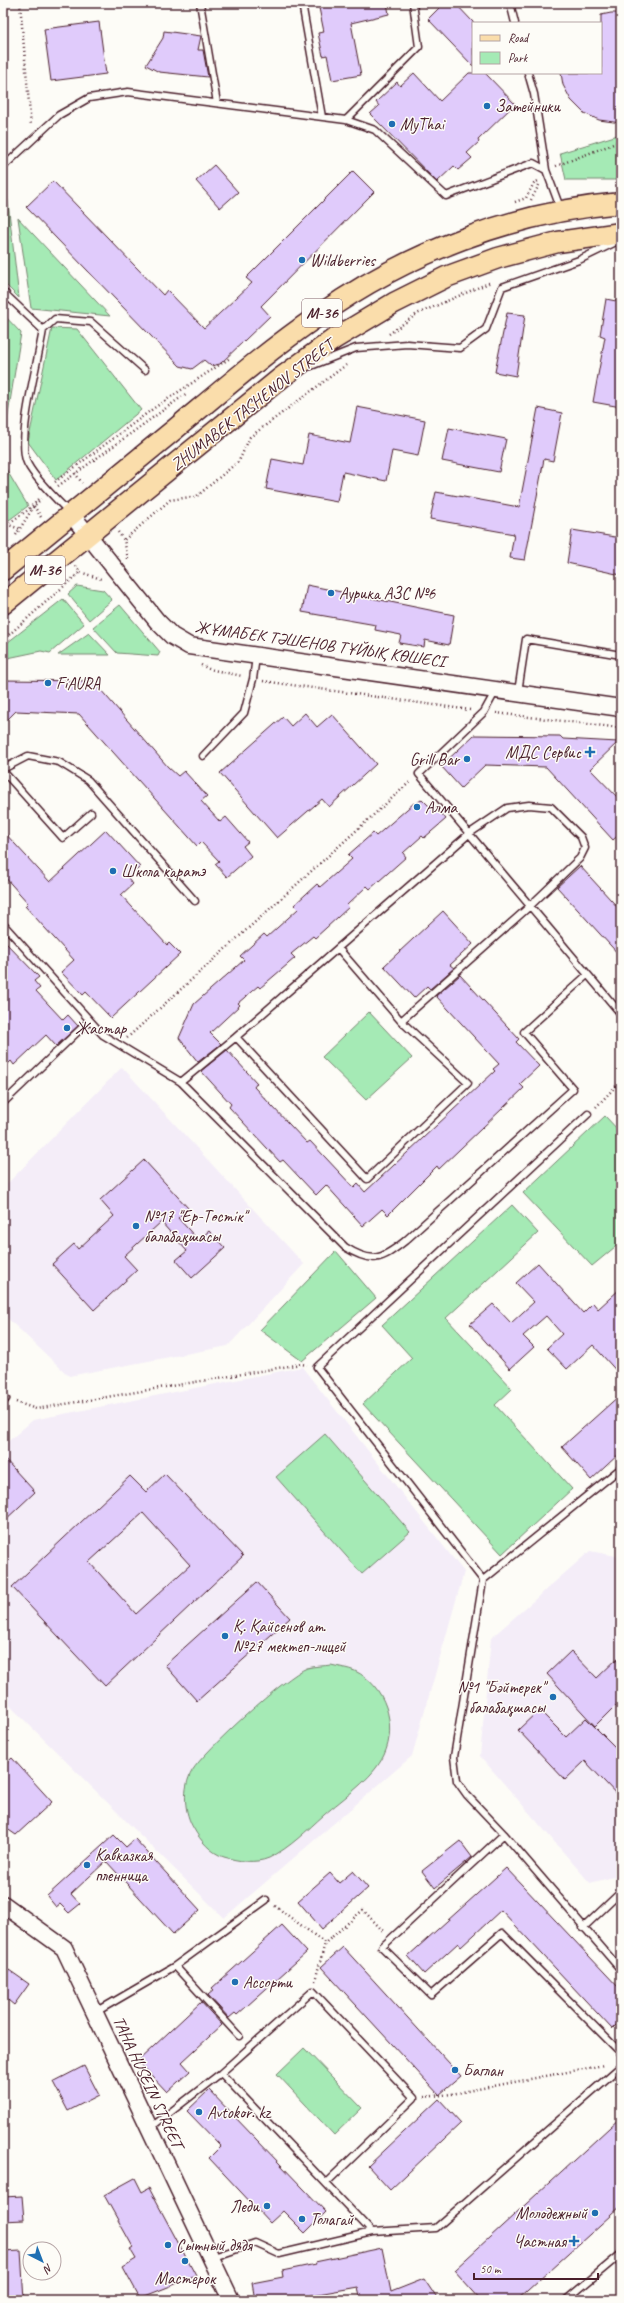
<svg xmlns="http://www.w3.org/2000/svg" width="624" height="2303" viewBox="0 0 624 2303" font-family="Caveat,sans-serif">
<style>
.built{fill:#f4edf8}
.green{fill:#a5eab5;stroke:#788470}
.building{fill:#e0cbfb;stroke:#4a1f2b;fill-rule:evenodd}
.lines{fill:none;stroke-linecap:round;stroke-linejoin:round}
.service-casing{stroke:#4a1f2b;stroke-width:9}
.tertiary-casing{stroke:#4a1f2b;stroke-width:19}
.primary-casing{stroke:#4a1f2b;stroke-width:23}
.path{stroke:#4a1f2b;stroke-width:2.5;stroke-dasharray:1 3;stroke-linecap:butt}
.service{stroke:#fdfcf7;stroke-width:6}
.tertiary{stroke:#fdfcf7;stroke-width:16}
.primary{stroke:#faddab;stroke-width:20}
.poi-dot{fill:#1f6fb2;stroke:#fdfcf7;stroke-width:1.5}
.labels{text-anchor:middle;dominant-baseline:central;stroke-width:3;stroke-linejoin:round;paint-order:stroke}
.shield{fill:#fdfcf7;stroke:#806168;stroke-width:1}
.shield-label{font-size:16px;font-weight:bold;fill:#4a1f2b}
.poi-label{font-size:17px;fill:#4a1f2b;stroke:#fdfcf7;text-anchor:start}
.street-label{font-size:17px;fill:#4a1f2b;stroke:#fdfcf7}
</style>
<rect width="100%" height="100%" fill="#fdfcf7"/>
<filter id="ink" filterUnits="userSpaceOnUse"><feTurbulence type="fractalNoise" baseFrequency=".025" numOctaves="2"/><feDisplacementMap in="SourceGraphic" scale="8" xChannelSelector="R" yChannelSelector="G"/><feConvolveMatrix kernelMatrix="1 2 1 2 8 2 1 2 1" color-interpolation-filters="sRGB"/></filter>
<g filter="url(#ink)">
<!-- built -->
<path class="built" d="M122,1067L304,1264L228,1346L69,1376L3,1314V1188Z
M302,1367L464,1572L412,1756L224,1918L3,1699V1446L33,1420Z
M590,1551L621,1557V1875L590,1883L480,1756L491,1638Z"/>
<!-- green -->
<path class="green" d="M621,134V180H566L560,153Z
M6,185L19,298L3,282V188Z
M18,218L110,316L31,308Z
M3,314L21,333L3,446Z
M52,328L77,329L141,410L56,480L28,442Z
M3,452V464L28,506L9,520L3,519Z
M77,586L103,590L112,600L89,620L68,594Z
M63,599L84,624L50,653L41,651L3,659V646Z
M120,605L160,652L158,656L117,653L93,627Z
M89,633L110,655H58Z
M369,1012L412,1058L366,1100L322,1057Z
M605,1116L621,1133V1242L592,1266L523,1193Z
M512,1205L538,1233L446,1318L512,1389L495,1405L572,1489L502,1554L363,1404L412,1358L382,1325Z
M336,1251L376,1298L302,1361L260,1330Z
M325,1434L410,1532L362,1574L276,1477Z
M331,1665C339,1667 348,1668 355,1671C385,1685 398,1725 384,1755C373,1779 343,1798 324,1815C307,1830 290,1848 269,1858C255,1864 238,1861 224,1857C211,1853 200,1840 194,1829C184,1813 182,1788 192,1771C204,1751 286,1676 307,1668C315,1666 324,1666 331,1665Z
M304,2048L362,2108L334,2135L277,2074Z"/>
<!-- building -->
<path class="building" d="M318,3H387L389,14L351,23L361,75L332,80L327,55L323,56L318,33L324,32Z
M444,3H455L473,22V66L428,19Z
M611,13H621V123L599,120L584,113L571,100L563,85L561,73H601V15Z
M99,22L106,74L51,81L44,29Z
M164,31L201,36L198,50H203L208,77L159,72L146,65L163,38Z
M414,73L440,101L469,73H485L515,104L478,140L479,142L467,153L472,158L458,170L454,166L437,182L370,114L379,106L376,102L397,82L400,86Z
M214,165L238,192L220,208L196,181Z
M353,171L374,192L261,306L270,316L220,364L211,366L204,360L192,369L180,366L26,207L53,181L163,295L167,290L204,328L252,283L246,278Z
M606,299L621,302V407L593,402L605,337L600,335Z
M507,313L525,315L516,376L495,372Z
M357,407L425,420L418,456L392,451L386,481L343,472L337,502L266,489L272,459L303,465L309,435L350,443Z
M538,408L562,413L553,461L544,459L525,560L510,558L514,534L430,519L436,492L519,507Z
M449,428L506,439L499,472L442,461Z
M572,530L621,538V575L567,563Z
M307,585L454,615L449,645L425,640L424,647L399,643L401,635L375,630L376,625L302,612Z
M3,680L93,681L168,767L178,776L184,771L207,796L201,801L220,822L226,817L248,842L243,846L251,856L227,877L215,864L219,861L201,842L197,846L79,714L16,711L3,724Z
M305,713L317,727L332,714L376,764L329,807L322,799L277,838L220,773L283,717L291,726Z
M474,735L560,736L563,739L618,742L590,769L621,801V833L613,840L546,767L485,765L461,788L441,766Z
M422,799L429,806L432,803L446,819L424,838L422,836L403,853L406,857L370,889L367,886L347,905L349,907L315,938L313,936L291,954L295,958L260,988L258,986L238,1003L240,1005L210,1033L221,1044L198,1062L179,1038L194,1004L244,960L240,956L264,934L267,937L298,909L294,905L317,884L320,887L352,859L348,855L373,833L376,836L414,803L415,805Z
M106,830L140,867L128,878L133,884L121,895L167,945L169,943L180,954L111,1018L86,992L83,995L61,972L74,960L25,906L28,903L3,875V831L50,882Z
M580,866L621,911V957L557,887Z
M443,911L473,944L450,965L454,968L430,989L427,986L414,998L384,966Z
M3,940L39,977L34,981L40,988L36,991L63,1020L68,1015L78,1026L56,1046L46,1035L14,1065L11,1061L3,1069Z
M460,975L519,1039L516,1042L539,1066L520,1084L524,1088L439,1169L437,1166L388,1215L382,1209L363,1226L326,1185L316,1195L283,1160L280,1162L229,1107L231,1104L201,1071L227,1050L257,1083L254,1087L307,1143L310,1141L354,1188L358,1184L365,1192L495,1071L493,1069L499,1064L436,996Z
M144,1160L188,1208L178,1218L198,1240L209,1231L225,1248L192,1278L176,1260L187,1251L161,1222L124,1256L137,1270L94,1310L52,1264L74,1244L78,1249L114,1216L100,1200Z
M538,1263L583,1313L593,1303L598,1309L621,1288V1376L593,1345L567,1369L547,1348L562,1334L546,1316L523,1336L534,1347L510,1369L470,1324L493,1304L511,1323L534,1302L516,1283Z
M621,1394V1452L591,1480L562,1447Z
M3,1457L35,1492L3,1522Z
M165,1474L243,1556L105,1686L12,1587L130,1476L146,1492ZM143,1513L190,1565L136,1614L89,1562Z
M257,1582L290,1618L197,1701L165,1665Z
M571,1651L597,1678L621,1655V1700L595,1726L547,1674Z
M539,1710L566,1737L586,1718L621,1753V1799L585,1761L565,1780L518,1730Z
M12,1758L52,1802L16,1835L3,1826V1766Z
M114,1835L126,1847L135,1839L200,1910L173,1934L106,1861L71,1894L80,1904L69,1913L60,1904L56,1907L47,1896Z
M460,1841L472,1857L435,1888L422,1871Z
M506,1868L621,1990V2020L612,2029L501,1910L461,1947L458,1943L424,1974L408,1956Z
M353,1871L368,1888L322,1929L298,1901L330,1873L339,1883Z
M282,1925L307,1952L237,2015L235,2013L229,2018L208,1995L214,1990L212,1988Z
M343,1947L461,2076L439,2095L321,1967Z
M9,1970L29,1984L14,2005L3,1996V1978Z
M201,2002L222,2025L182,2062L190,2071L167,2092L138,2061Z
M84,2066L99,2095L68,2111L53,2082Z
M209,2090L326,2212L305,2233L283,2211L270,2223L209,2158L221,2146L187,2111Z
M439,2099L461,2123L390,2190L368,2166Z
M621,2117V2206L517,2300H481L454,2270Z
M135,2178L142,2192L149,2188L196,2276L140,2298L123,2267L136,2259L130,2249L133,2247L104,2195Z
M22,2196L24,2220L3,2221V2197Z
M382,2248L391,2292L424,2279L438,2300H361L358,2287L284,2300H255L252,2283L283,2277L282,2271L316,2264L315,2262Z
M21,2251L24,2300H3V2252Z"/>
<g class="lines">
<!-- service casing -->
<g class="service-casing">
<path id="service" d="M200,3L217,103
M302,3L322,117
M510,3L515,23
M528,73L534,94L546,170
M346,120L419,47L413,3
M3,167L59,115L89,98L128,92L346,120L375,130L446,196L533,163L546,170L561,210
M3,292L43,330C38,362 18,433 26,460C30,474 58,501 69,512
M3,306L6,294
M43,330L55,319L91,322L145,370
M311,366L356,348L407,344L460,348L486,329L502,287L579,260L618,241
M495,692L484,712L419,774L621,1014
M518,692L526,639L621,655
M203,756L244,713L253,679L256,657
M3,769L28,756L59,762L88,780L195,901
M3,771L63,838L91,813
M3,924L103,1035L181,1082L345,1247C372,1264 381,1260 405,1241L573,1089L524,1032L587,975
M236,1037L338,948
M181,1082L236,1037L367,1179L468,1083L401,1021L338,948L470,833L507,808L529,805L551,807L581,837L585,848L580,858L530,906L401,1021
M3,1103L89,1021
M588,1114L317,1367L483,1580L454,1757L457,1781L467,1795L504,1834L621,1970
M3,1395L6,1399L3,1402
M483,1580L621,1468
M504,1834L382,1947L431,1995L502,1933L621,2053
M583,1928L621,1892
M175,1966L266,1900
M96,2012L175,1966L239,2036
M221,2073L372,2232
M150,2128L221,2073L313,1991L414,2098L326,2183
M211,2258L255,2243L279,2254L372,2232L436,2228L621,2066
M566,2300L621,2254"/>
</g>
<!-- tertiary casing -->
<g class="tertiary-casing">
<path id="tertiary" d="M71,514L157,621L172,636L189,646L621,708
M3,1904L64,1948L231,2300"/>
</g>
<!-- primary casing -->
<g class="primary-casing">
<path id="primary" d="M3,570C60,524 117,477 174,430C221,391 267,351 318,316C406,253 513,212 621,203
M3,604L282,377L334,339L394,303L446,277L498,258L558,242L621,233"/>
</g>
<!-- path -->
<path class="path" d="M20,3L31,126
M556,166L621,141
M531,200L540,183
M515,202L526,198L534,183L538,181
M389,334L417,314L491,282
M75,473L82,483
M55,482L154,408L230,358
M58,486L187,393
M34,506L41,517
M3,523L20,529
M3,527L28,510L40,497
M118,532L124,540
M16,535L34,506L41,499
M128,559L124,540L170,500L197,496L239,461L250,437L346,365
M76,566L80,572L101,579
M3,640L80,572
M201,665L209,669L242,676
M263,681L470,710
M496,713L621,728
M127,1038L411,781
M596,1107L621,1081
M16,1402L36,1409L301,1364L307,1365
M275,1906L325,1943L363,1910L383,1931
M315,1981L325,1943
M424,2097L452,2094L604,2065"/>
<!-- service -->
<use href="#service" class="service"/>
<!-- tertiary -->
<use href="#tertiary" class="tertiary"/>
<!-- primary -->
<use href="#primary" class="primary"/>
</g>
</g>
<!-- markers -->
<g class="poi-dot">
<circle cx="487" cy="106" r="4"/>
<circle cx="392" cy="124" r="4"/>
<circle cx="302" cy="260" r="4"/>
<circle cx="331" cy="593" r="4"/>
<circle cx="48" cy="683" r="4"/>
<path d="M588 746h4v4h4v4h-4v4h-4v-4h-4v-4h4z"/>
<circle cx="467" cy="759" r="4"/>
<circle cx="417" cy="807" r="4"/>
<circle cx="113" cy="871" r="4"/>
<circle cx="67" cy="1028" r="4"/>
<circle cx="136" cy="1226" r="4"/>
<circle cx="225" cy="1636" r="4"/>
<circle cx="553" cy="1697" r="4"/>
<circle cx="87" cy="1865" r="4"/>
<circle cx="235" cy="1982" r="4"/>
<circle cx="455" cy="2070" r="4"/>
<circle cx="199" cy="2112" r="4"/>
<circle cx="267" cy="2206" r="4"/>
<circle cx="595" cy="2213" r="4"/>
<circle cx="302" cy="2219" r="4"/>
<path d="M572 2235h4v4h4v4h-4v4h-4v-4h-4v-4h4z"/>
<circle cx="168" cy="2245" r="4"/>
<circle cx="185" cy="2261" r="4"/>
</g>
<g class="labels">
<!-- shield labels -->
<g class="shield">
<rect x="302" y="299" width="40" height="28" rx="3"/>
<rect x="25" y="556" width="40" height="28" rx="3"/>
</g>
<g class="shield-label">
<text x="322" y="313">M-36</text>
<text x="45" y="570">M-36</text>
</g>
<!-- poi labels -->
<g class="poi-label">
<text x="495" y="106">Затейники</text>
<text x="400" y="124">MyThai</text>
<text x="310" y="260">Wildberries</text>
<text x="339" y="593">Аурика АЗС №6</text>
<text x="56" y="683">FiAURA</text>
<text x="581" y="752" text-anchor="end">МДС Сервис</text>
<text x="459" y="759" text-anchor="end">Grill Bar</text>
<text x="425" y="807">Алма</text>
<text x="121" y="871">Школа каратэ</text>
<text x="75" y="1028">Жастар</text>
<text x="144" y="1216">№17 "Ер-Төстік"<tspan x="144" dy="20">балабақшасы</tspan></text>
<text x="233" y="1626">Қ. Қайсенов ат.<tspan x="233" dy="20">№27 мектеп-лицей</tspan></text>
<text x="545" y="1687" text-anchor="end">№1 "Бәйтерек"<tspan x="545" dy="20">балабақшасы</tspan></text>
<text x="95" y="1855">Кавказкая<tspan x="95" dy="20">пленница</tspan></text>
<text x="243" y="1982">Ассорти</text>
<text x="463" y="2070">Баглан</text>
<text x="207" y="2112">Avtokor. kz</text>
<text x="259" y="2206" text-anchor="end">Леди</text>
<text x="587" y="2213" text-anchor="end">Молодежный</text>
<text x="310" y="2219">Толагай</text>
<text x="566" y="2241" text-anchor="end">Частная</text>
<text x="176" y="2245">Сытный дядя</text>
<text x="185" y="2278" text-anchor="middle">Мастерок</text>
</g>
<!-- street labels -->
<g class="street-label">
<text transform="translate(252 405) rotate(-38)">ZHUMABEK TASHENOV STREET</text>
<text transform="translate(320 644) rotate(8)">ЖҰМАБЕК ТӘШЕНОВ ТҰЙЫҚ КӨШЕСІ</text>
<text transform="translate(148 2082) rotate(65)">TAHA HUSEIN STREET</text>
</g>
</g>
<!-- margin -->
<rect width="624" height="2303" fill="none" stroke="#fdfcf7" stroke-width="16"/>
<rect x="8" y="8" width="608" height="2287" fill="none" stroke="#4a1f2b" stroke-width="1.5" filter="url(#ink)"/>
<!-- legend -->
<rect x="472" y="22" width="130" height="52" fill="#fdfcf7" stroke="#b5a4a5"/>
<rect x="480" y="35" width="20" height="6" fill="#faddab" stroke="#b5a4a5"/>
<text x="508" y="42" font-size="12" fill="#4a1f2b">Road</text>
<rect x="480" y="52" width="20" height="12" fill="#a5eab5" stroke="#b5a4a5"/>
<text x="508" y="62" font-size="12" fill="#4a1f2b">Park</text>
<!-- north arrow -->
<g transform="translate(42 2261) rotate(138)"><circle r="19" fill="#fdfcf7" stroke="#b5a4a5"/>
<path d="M0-3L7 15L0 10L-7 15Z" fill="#1f6fb2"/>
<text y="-6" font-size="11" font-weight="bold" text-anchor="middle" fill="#4a1f2b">N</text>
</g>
<!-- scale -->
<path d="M474 2273v6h124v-6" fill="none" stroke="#4a1f2b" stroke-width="2"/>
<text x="480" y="2273" font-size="12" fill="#4a1f2b" stroke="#fdfcf7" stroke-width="3" paint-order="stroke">50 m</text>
</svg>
